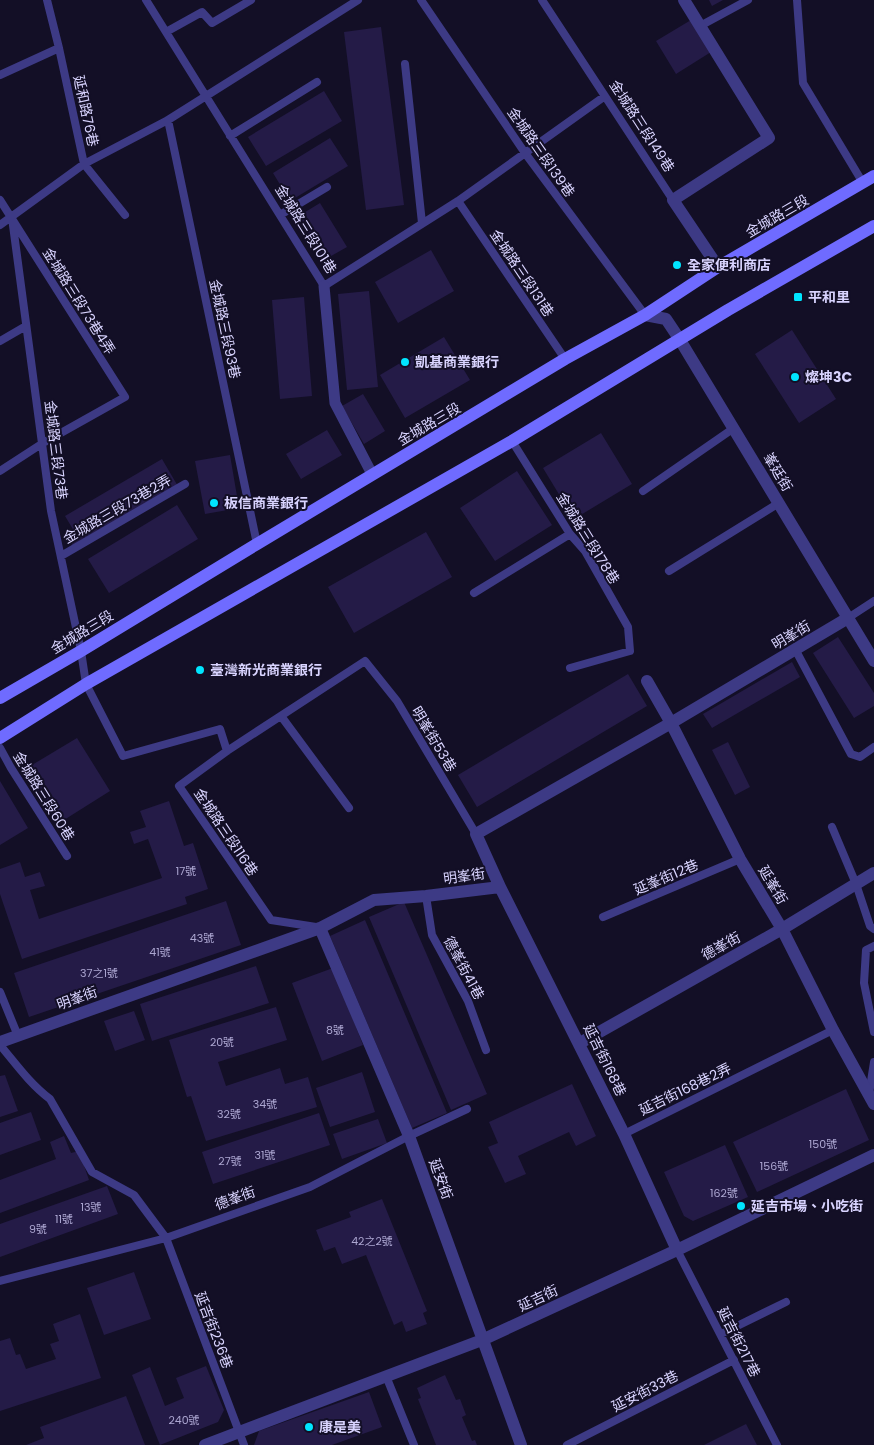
<svg xmlns="http://www.w3.org/2000/svg" width="874" height="1445" viewBox="0 0 874 1445" font-family="Poppins,'Noto Sans TC',sans-serif">
<style>
.building{fill:#241b47}
.lines{fill:none;stroke-linecap:round;stroke-linejoin:round}
.service{stroke:#3d3a85;stroke-width:8}
.pedestrian{stroke:#3d3a85;stroke-width:11}
.minor{stroke:#3d3a85;stroke-width:12}
.secondary{stroke:#6f6bff;stroke-width:12}
.poi-dot{fill:#00e5ff;stroke:#130f26;stroke-width:2}
.labels{text-anchor:middle;dominant-baseline:central;stroke-width:4;stroke-linejoin:round;paint-order:stroke}
.number-label{font-size:11px;fill:#aca6d1}
.street-label{font-size:14px;fill:#d9d4ff;stroke:#130f26}
.poi-label{font-size:14px;font-weight:bold;fill:#d9d4ff;stroke:#130f26;text-anchor:start}
</style>
<rect width="100%" height="100%" fill="#130f26"/>
<!-- building -->
<path class="building" d="M709,0H723L712,6Z
M691,20L711,52L676,74L656,41Z
M381,27L404,205L366,210L344,32Z
M324,91L342,121L266,166L248,137Z
M330,138L348,166L290,201L273,173Z
M320,203L347,247L324,260L297,217Z
M431,250L454,291L398,323L375,282Z
M369,291L378,387L347,390L338,294Z
M304,297L312,396L280,399L272,300Z
M792,330L836,399L799,423L755,354Z
M444,337L470,380L405,418L380,375Z
M363,394L385,431L364,444L342,406Z
M327,430L342,455L301,479L286,454Z
M601,433L632,484L574,519L543,468Z
M230,455L239,508L205,514L195,461Z
M162,459L179,488L74,549L67,536L74,531L65,516Z
M517,471L552,525L495,561L460,508Z
M177,505L198,539L109,593L88,559Z
M426,532L452,577L354,633L328,587Z
M838,637L874,693V706L854,718L813,653Z
M792,662L800,677L712,728L703,714Z
M628,674L647,706L477,807L458,775Z
M77,738L110,791L56,825L22,771Z
M728,742L750,787L735,795L712,750Z
M0,781L28,828L0,845Z
M169,801L184,846L193,843L208,889L185,897L187,904L22,959L0,894V869L20,862L25,877L40,872L45,886L30,890L39,919L162,878L148,839L134,844L130,832L146,827L140,811Z
M226,901L241,945L29,1017L14,973Z
M404,902L487,1094L451,1110L369,917Z
M365,920L447,1113L412,1128L330,936Z
M256,966L269,1003L152,1041L140,1004Z
M333,968L363,1045L322,1061L292,983Z
M276,1007L287,1040L218,1062L226,1086L280,1068L285,1084L308,1077L317,1107L206,1141L191,1096L187,1097L169,1040Z
M134,1011L145,1040L115,1051L104,1021Z
M362,1072L375,1112L330,1127L316,1088Z
M5,1075L18,1111L0,1117V1076Z
M572,1084L596,1136L576,1146L569,1132L518,1156L526,1174L505,1183L488,1147L498,1143L489,1122Z
M846,1089L869,1140L757,1192L733,1142Z
M31,1112L41,1140L0,1155V1123Z
M319,1113L330,1145L213,1184L202,1152Z
M378,1119L387,1143L342,1159L333,1134Z
M64,1136L71,1153L79,1151L89,1180L0,1213V1180L56,1159L50,1142Z
M725,1145L748,1197L693,1221L684,1216L664,1172Z
M107,1186L118,1214L0,1257V1224Z
M382,1199L427,1311L423,1313L427,1324L406,1332L402,1321L394,1325L366,1255L342,1264L335,1247L324,1251L316,1230L351,1217L349,1212Z
M134,1272L151,1319L104,1335L87,1288Z
M80,1314L101,1378L0,1411V1341L10,1338L16,1355L20,1354L26,1369L56,1359L50,1344L59,1341L53,1324Z
M206,1366L224,1410L218,1422L160,1445L132,1375L150,1367L165,1406L184,1398L176,1378Z
M445,1375L456,1400L460,1399L466,1415L462,1417L472,1441L475,1440L477,1445H436L418,1399L421,1398L417,1388Z
M369,1392L382,1427L332,1445H254L259,1431Z
M126,1396L145,1445H26L44,1438L40,1427Z
M746,1424L757,1445H704Z"/>
<g class="lines">
<!-- service -->
<path class="service" d="M47,0L59,48L84,164L125,215
M146,0L324,286L458,201L605,96
M421,0L525,153L645,315
M542,0L673,200
M797,0L803,83L863,183
M700,26L748,0
M166,32L202,12L212,23L251,0
M405,64L422,223
M0,75L59,48
M168,120L257,544
M230,136L317,82
M0,200L125,397L43,443L0,471
M458,201L565,359
M280,215L327,187
M12,218L51,511L81,651L86,684L123,756L220,729L227,751
M0,225L84,164L168,120L358,0
M0,341L26,326
M512,441L570,534L585,551L628,627L630,651L570,668
M643,491L734,428
M61,556L185,484
M669,571L779,503
M474,593L570,534
M848,618L874,601
M795,649L851,754L860,757L874,747
M281,716L349,808
M0,748L11,768L67,856
M832,827L856,884L870,926L874,929
M426,896L432,935L468,1001L486,1050
M603,917L740,859
M316,927L271,920L179,786L227,751L365,661L397,701L476,834
M874,946L866,950L864,983L874,1032
M0,992L18,1036
M0,1045C16,1064 30,1084 50,1099L92,1172L134,1195L166,1238L244,1445
M869,1094L874,1062
M624,1134L833,1030
M677,1250L777,1445
M0,1281L166,1238L310,1187L409,1136L467,1109
M721,1334L786,1302
M386,1376L414,1445
M567,1445L734,1360"/>
<!-- pedestrian -->
<path class="pedestrian" d="M324,286L335,403L372,474"/>
<!-- minor -->
<path class="minor" d="M684,0L769,138L673,200L718,267
M645,315L666,319L680,340L874,661
M647,681L671,723L740,859L782,929L833,1030L874,1104
M500,887L624,1134L677,1250
M320,928L409,1136L521,1445
M0,1042L320,928L374,900L426,896L500,887L476,834L671,723L848,618
M580,1043L782,929L874,873
M205,1445L482,1340L677,1250L874,1155"/>
<!-- secondary -->
<path class="secondary" d="M0,698L81,651L257,544L565,359L645,315L718,267L874,176
M0,738L86,684L512,441L728,310L874,226"/>
</g>
<!-- markers -->
<g class="poi-dot">
<circle cx="677" cy="265" r="5"/>
<rect x="793" y="292" width="10" height="10" rx="2.5"/>
<circle cx="405" cy="362" r="5"/>
<circle cx="795" cy="377" r="5"/>
<circle cx="214" cy="503" r="5"/>
<circle cx="200" cy="670" r="5"/>
<circle cx="741" cy="1206" r="5"/>
<circle cx="309" cy="1427" r="5"/>
</g>
<g class="labels">
<!-- number labels -->
<g class="number-label">
<text x="186" y="871">17號</text>
<text x="202" y="938">43號</text>
<text x="160" y="952">41號</text>
<text x="99" y="973">37之1號</text>
<text x="335" y="1030">8號</text>
<text x="222" y="1042">20號</text>
<text x="265" y="1104">34號</text>
<text x="229" y="1114">32號</text>
<text x="823" y="1144">150號</text>
<text x="265" y="1155">31號</text>
<text x="230" y="1161">27號</text>
<text x="774" y="1166">156號</text>
<text x="724" y="1193">162號</text>
<text x="91" y="1207">13號</text>
<text x="64" y="1219">11號</text>
<text x="38" y="1229">9號</text>
<text x="372" y="1241">42之2號</text>
<text x="184" y="1420">240號</text>
</g>
<!-- street labels -->
<g class="street-label">
<text transform="translate(86 111) rotate(78)">延和路76巷</text>
<text transform="translate(642 126) rotate(57)">金城路三段149巷</text>
<text transform="translate(541 152) rotate(55)">金城路三段139巷</text>
<text transform="translate(777 216) rotate(-30)">金城路三段</text>
<text transform="translate(306 229) rotate(58)">金城路三段101巷</text>
<text transform="translate(522 273) rotate(56)">金城路三段131巷</text>
<text transform="translate(79 301) rotate(58)">金城路三段73巷4弄</text>
<text transform="translate(225 329) rotate(78)">金城路三段93巷</text>
<text transform="translate(429 424) rotate(-30)">金城路三段</text>
<text transform="translate(56 450) rotate(83)">金城路三段73巷</text>
<text transform="translate(778 472) rotate(59)">峯廷街</text>
<text transform="translate(117 509) rotate(-30)">金城路三段73巷2弄</text>
<text transform="translate(588 538) rotate(58)">金城路三段178巷</text>
<text transform="translate(82 632) rotate(-31)">金城路三段</text>
<text transform="translate(791 635) rotate(-31)">明峯街</text>
<text transform="translate(434 739) rotate(59)">明峯街53巷</text>
<text transform="translate(44 796) rotate(58)">金城路三段60巷</text>
<text transform="translate(226 832) rotate(56)">金城路三段116巷</text>
<text transform="translate(464 876) rotate(-8)">明峯街</text>
<text transform="translate(666 877) rotate(-23)">延峯街12巷</text>
<text transform="translate(773 885) rotate(59)">延峯街</text>
<text transform="translate(721 946) rotate(-29)">德峯街</text>
<text transform="translate(464 968) rotate(62)">德峯街41巷</text>
<text transform="translate(77 998) rotate(-20)">明峯街</text>
<text transform="translate(605 1060) rotate(64)">延吉街168巷</text>
<text transform="translate(685 1089) rotate(-26)">延吉街168巷2弄</text>
<text transform="translate(441 1179) rotate(70)">延安街</text>
<text transform="translate(235 1198) rotate(-20)">德峯街</text>
<text transform="translate(538 1298) rotate(-25)">延吉街</text>
<text transform="translate(214 1330) rotate(69)">延吉街236巷</text>
<text transform="translate(739 1342) rotate(63)">延吉街217巷</text>
<text transform="translate(645 1391) rotate(-27)">延安街33巷</text>
</g>
<!-- poi labels -->
<g class="poi-label">
<text x="687" y="265">全家便利商店</text>
<text x="808" y="297">平和里</text>
<text x="415" y="362">凱基商業銀行</text>
<text x="805" y="377">燦坤3C</text>
<text x="224" y="503">板信商業銀行</text>
<text x="210" y="670">臺灣新光商業銀行</text>
<text x="751" y="1206">延吉市場、小吃街</text>
<text x="319" y="1427">康是美</text>
</g>
</g>
</svg>
